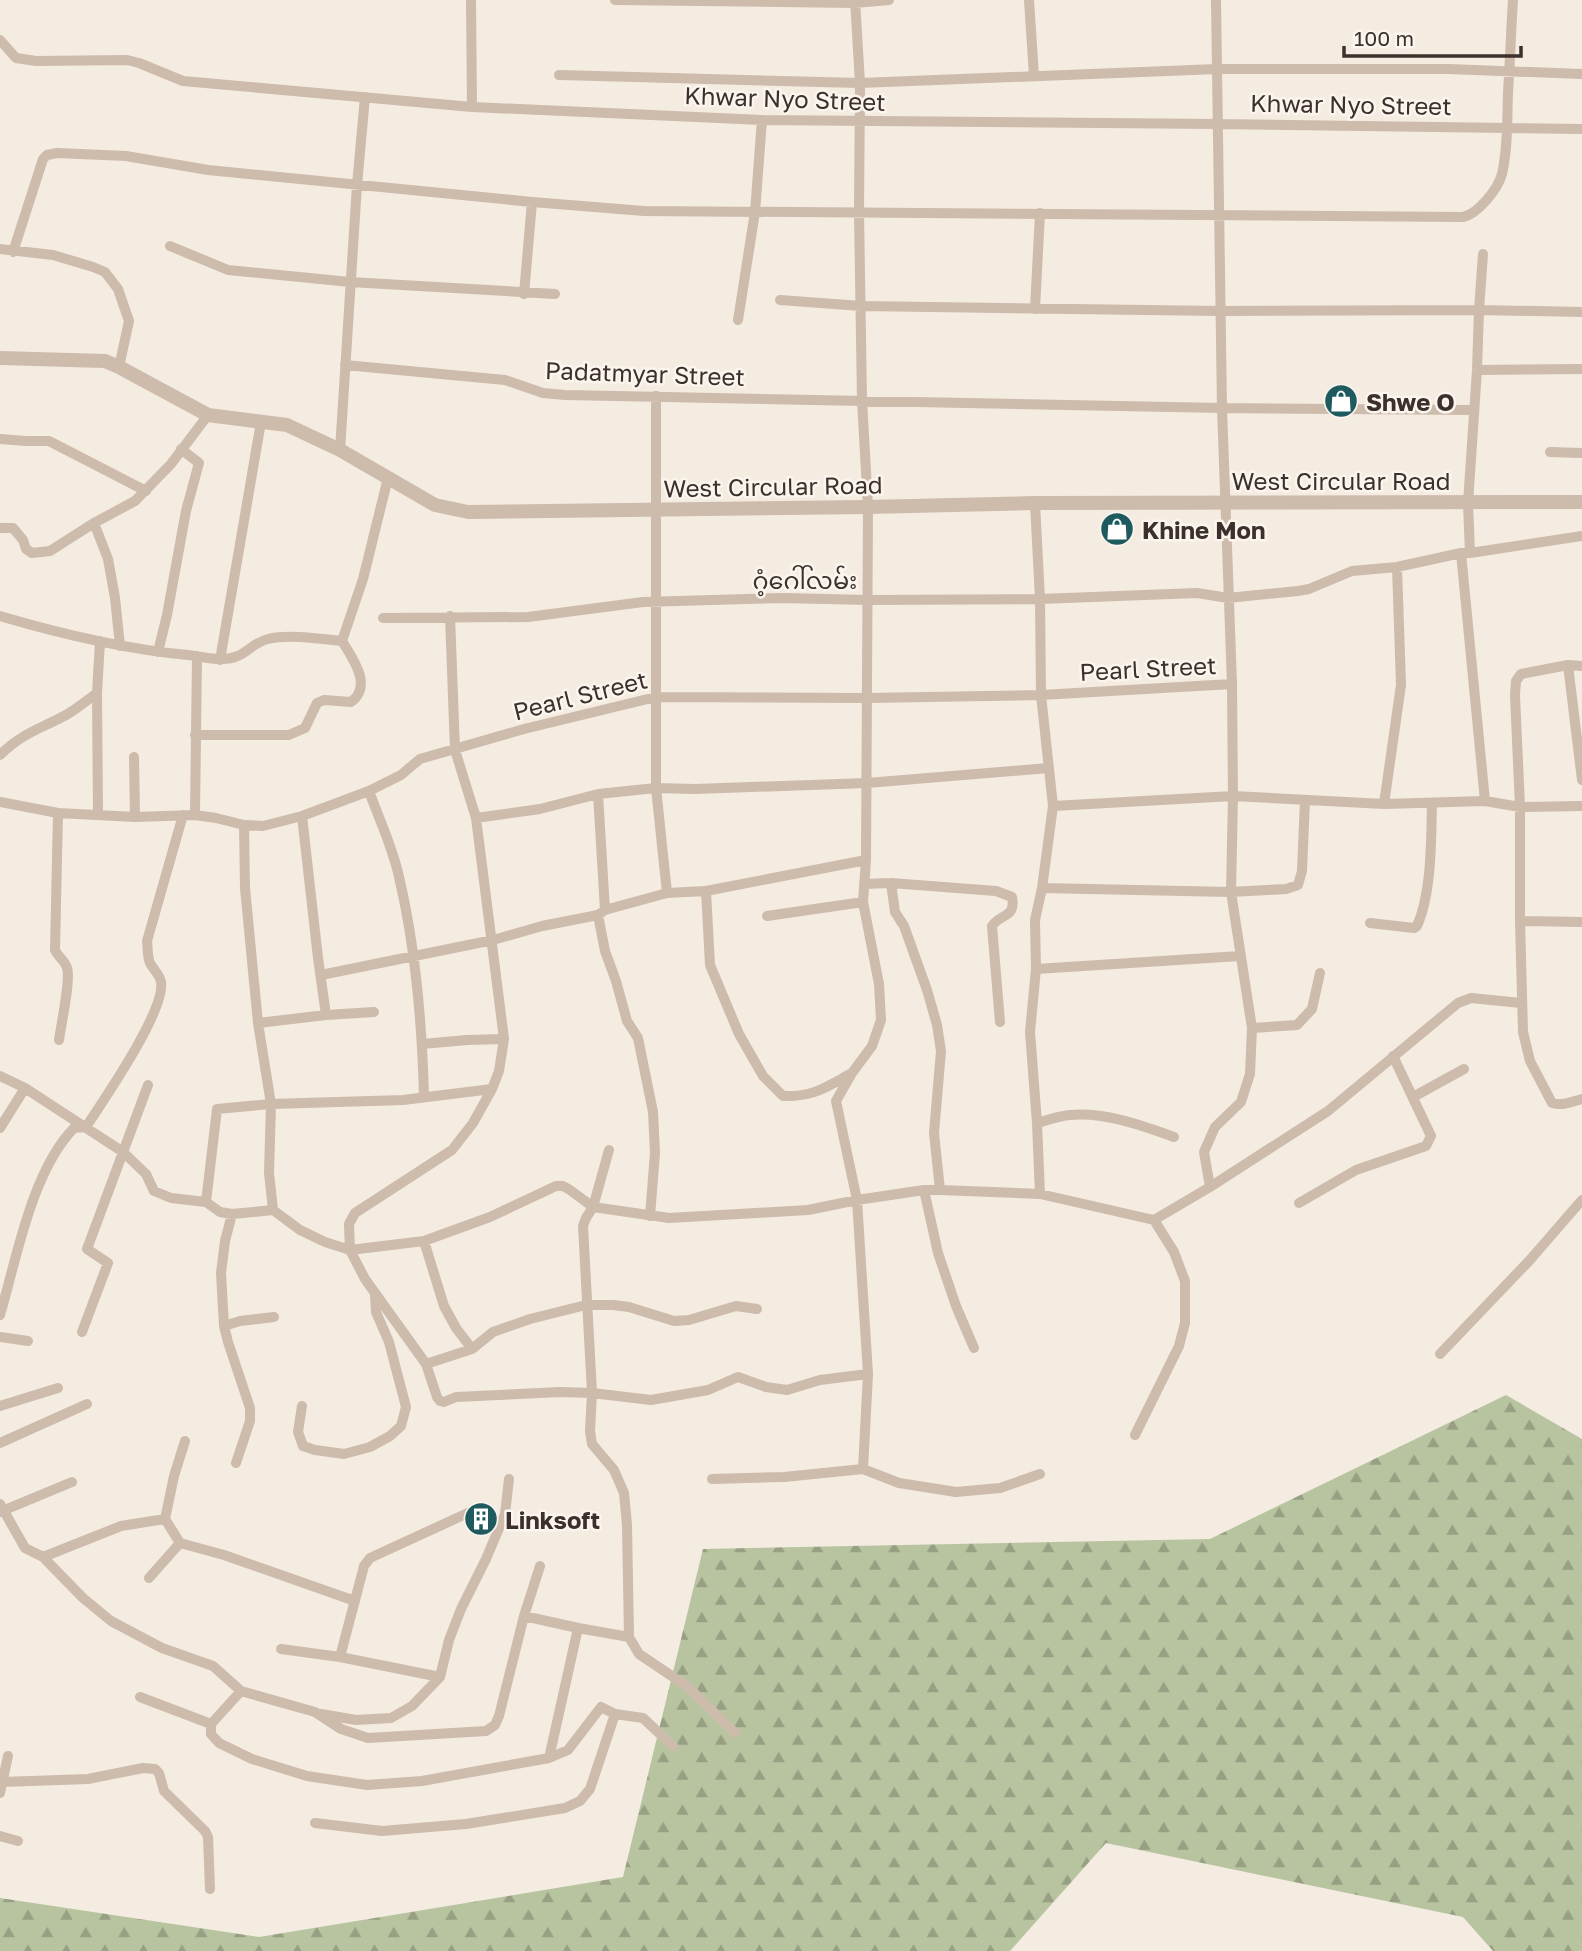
<svg xmlns="http://www.w3.org/2000/svg" width="1582" height="1951" viewBox="0 0 1582 1951" font-family="'Golos Text','Noto Sans Myanmar',sans-serif">
<style>
.forest{fill:url(#forest-firs)}
.lines{fill:none;stroke-linecap:round;stroke-linejoin:round}
.minor{stroke:#cdbbac;stroke-width:10}
.tertiary{stroke:#cdbbac;stroke-width:14}
.labels{text-anchor:middle;dominant-baseline:central;stroke-width:5;stroke-linejoin:round;paint-order:stroke}
.street-label{font-size:24px;fill:#3b302b;stroke:#fbf5ee}
.poi-label{font-size:24px;font-weight:bold;fill:#3b302b;stroke:#fbf5ee;text-anchor:start}
</style>
<defs>
<pattern id="forest-firs" width="22" height="20" patternUnits="userSpaceOnUse" patternTransform="scale(1.75)"><rect width="22" height="20" fill="#b8c4a0"/><path d="M5 1l3.5 6h-7zM16 11l3.5 6h-7z" fill="#97a083"/></pattern>
</defs>
<rect width="100%" height="100%" fill="#f4ebe1"/>
<!-- forest -->
<path class="forest" d="M1506,1395L1582,1439V1951H1493L1463,1917L1106,1843L1010,1951H0V1898L259,1937L623,1877L703,1549L1210,1539Z"/>
<g class="lines">
<!-- minor -->
<path class="minor" d="M471,0L472,107
M615,0L855,3L889,0
M855,0L860,83L859,212L862,400L868,507L866,860L863,902L879,984L881,1020L872,1046L852,1073L836,1101L857,1200L868,1374L863,1469
M1029,0L1034,76
M0,40L16,58L36,61L127,60L139,63L183,81L472,107L762,120L1218,124L1582,129
M559,75L860,83L1217,69H1449L1582,74
M170,246L228,270L350,282L555,294
M0,249L53,255L93,267L105,272L118,289L129,321L119,367
M13,252L43,159L47,155L57,153L126,156L208,170L532,202L644,211L1463,217C1478,214 1498,189 1502,174C1508,148 1507,119 1508,93C1510,62 1511,31 1513,0
M524,294L532,202
M780,300L861,306L1220,311L1479,310L1582,312
M1035,309L1040,213
M738,320L755,212L762,120
M345,365L505,380L543,393L565,395L1222,408L1474,410
M1477,370L1582,369
M656,396V788L667,893
M0,439L26,441H49L146,491
M340,450L357,185L365,97
M1550,452L1582,453
M1035,503L1040,599L1041,695L1053,806L1042,888L1035,920L1036,969L1030,1032L1037,1123L1040,1194
M94,523L108,559L115,598L120,646
M0,528H13L23,540L26,549L32,553L50,551L94,523L135,501L171,464L208,415
M1461,553L1485,801
M1470,553L1468,503L1477,370L1479,310L1483,254
M0,616C61,634 124,649 188,655C198,656 209,659 220,659C245,660 248,644 268,639C288,634 321,639 342,641
M450,616L455,750L476,818L504,1039L499,1071L492,1089L473,1123L452,1150L355,1213L349,1224L350,1250L365,1279L426,1364L437,1397L440,1401L444,1402L456,1397L560,1392L592,1393L651,1400L708,1390L738,1377L766,1387L787,1390L820,1380L868,1374
M383,618L528,617L643,602L783,598L868,600L1040,599L1197,593L1228,598L1298,591L1309,589L1352,571L1397,567L1461,553H1470L1582,536
M158,652L167,615L186,511L199,463L181,449
M220,660L261,422
M1568,665L1582,780
M1582,666L1568,665L1521,674L1516,681L1515,695L1520,807V921L1523,1032L1530,1061L1552,1103C1563,1106 1571,1102 1582,1099
M195,735H289L305,728L317,703L324,700L351,702C373,686 353,659 342,641L363,579L388,478
M0,755C22,733 40,729 66,715C77,709 87,700 97,693
M134,757L135,817
M369,791C379,819 393,848 399,877C416,949 422,1023 424,1096
M598,794L605,910
M0,802L58,813L135,817L195,815L216,818L244,825L263,826L302,816L369,791L401,775L420,759L524,729L656,697L867,698L1041,695L1232,684
M1384,804L1401,685L1397,567
M1053,806L1233,796L1384,804L1485,801L1520,807L1582,806
M58,813L55,950C58,957 65,960 67,968C71,979 61,1025 59,1040
M98,814L97,693L100,641
M195,815L197,656
M302,816L318,958L326,1015
M476,818L540,809L598,794L656,788L695,789L867,783L1049,768
M244,825L245,888L258,1023L271,1104L269,1173L273,1210
M891,883L895,912L904,926L927,990L937,1025L941,1051L934,1133L940,1190
M864,884L891,883L996,891L1012,897C1016,918 1001,913 992,926L1000,1022
M1042,888L1231,892L1286,889L1298,885L1302,871L1305,800
M706,891L710,965L739,1034L763,1076L783,1096C814,1097 826,1087 852,1073
M598,915L605,951L616,981L627,1021L638,1038L653,1112L655,1153L650,1216
M767,916L863,902
M1520,921L1582,922
M1370,923L1414,928L1417,926C1432,892 1431,840 1432,803
M1036,969L1240,956
M321,975L493,940L542,926L598,915L605,910L667,893L706,891L866,860
M258,1023L326,1015L374,1012
M1252,1028L1297,1025L1312,1009L1320,973
M422,1044L467,1040L504,1039
M0,1076L25,1088L123,1152L146,1174L154,1191L171,1198L206,1202L220,1212L232,1214L273,1210L300,1230L325,1242L350,1250L424,1241L490,1217L556,1186H563L570,1190L593,1207L669,1218L808,1210L857,1200L924,1190H940L1040,1194L1154,1220L1174,1252L1185,1281V1323L1179,1346L1135,1435
M1413,1097L1464,1069
M1037,1123C1048,1120 1059,1116 1070,1115C1105,1112 1141,1125 1174,1137
M0,1128L25,1088
M609,1150L593,1207L586,1218L583,1226L592,1393L590,1431L592,1444L614,1470L624,1493L627,1525L629,1637
M1210,1187L1204,1152L1215,1127L1241,1102L1250,1074L1252,1028L1231,892L1233,796L1232,684L1222,408L1216,0
M924,1190L938,1253L956,1306L974,1348
M206,1202L217,1109L271,1104L403,1100L492,1089
M1299,1203L1356,1170L1426,1146L1431,1136L1393,1056
M232,1214L225,1241L221,1273L224,1326L240,1321L274,1317
M1154,1220L1210,1187L1328,1111L1458,1003L1471,998L1521,1003
M424,1241L444,1306L456,1328L472,1349
M0,1315C17,1257 32,1171 74,1128L86,1127C103,1101 166,1010 161,982C160,975 153,969 150,963C147,956 148,948 147,941L183,815
M224,1326L228,1342L250,1408V1421L236,1463
M82,1332L108,1263L87,1249L148,1085
M0,1337L28,1341
M1440,1354L1529,1261L1582,1200
M426,1364L472,1349L493,1332L530,1319L586,1305H613L629,1307L674,1321L689,1320L736,1306L757,1309
M0,1406L58,1388
M302,1406L298,1432L303,1446L315,1450L344,1454L370,1447L390,1436L401,1426L406,1407L389,1342L376,1312L375,1295
M0,1443L87,1404
M712,1479L784,1477L863,1469L899,1483L956,1492L1000,1488L1040,1474
M0,1504L25,1548L43,1557L83,1598L111,1621L162,1648L213,1666L241,1691L315,1712L341,1729L368,1738L486,1731L495,1725L499,1716L524,1616L540,1566
M0,1512L72,1482
M165,1519L174,1476L185,1441
M43,1557L121,1526L165,1519L180,1543L224,1555L355,1601
M149,1578L180,1543
M524,1616L578,1628L629,1637L639,1654L688,1687L735,1733
M281,1649L340,1657L440,1677
M340,1657L364,1566L370,1558L470,1512
M241,1691L211,1724V1734L219,1743L252,1759L307,1776L367,1785L422,1781L549,1758L578,1628
M140,1697L211,1724
M321,1714L356,1720L391,1718L412,1706L440,1677L449,1640L461,1609L486,1559L505,1514L509,1479
M549,1758L568,1750L601,1707L615,1714L643,1718L673,1746
M2,1782L88,1779L143,1768L155,1769L159,1773L164,1791L205,1831L208,1837L210,1889
M0,1793L8,1756
M315,1823L382,1831L466,1824L565,1808L580,1801L590,1789L615,1714
M0,1836L18,1841"/>
<!-- tertiary -->
<path class="tertiary" d="M0,358L105,361L119,367L208,415L287,425L340,450L435,505L468,512L868,507L1035,503L1582,502"/>
</g>
<!-- icons -->
<defs>
<g id="shop-disc" transform="scale(1.75)"><circle r="9.5" fill="#1f5a5e" stroke="#fbf5ee"/><path d="M-5-2.5h2.3a2.7 3.5 0 0 1 5.4 0H5L5.5 6h-11ZM-1.5-2.5h3a1.5 2.3 0 0 0-3 0Z" fill="#fff"/></g>
<g id="building-disc" transform="scale(1.75)"><circle r="9.5" fill="#1f5a5e" stroke="#fbf5ee"/><path d="M-4-6H4V6H1V3H-1V6H-4ZM-2.5-4.3h1.7v1.8h-1.7ZM.8-4.3h1.7v1.8H.8ZM-2.5-1h1.7V.8h-1.7ZM.8-1h1.7V.8H.8Z" fill="#fff"/></g>
</defs>
<g fill-rule="evenodd">
<use href="#shop-disc" x="1341" y="401"/>
<use href="#shop-disc" x="1117" y="529"/>
<use href="#building-disc" x="481" y="1519"/>
</g>
<g class="labels">
<!-- street labels -->
<g class="street-label">
<text transform="translate(785 98) rotate(2)">Khwar Nyo Street</text>
<text transform="translate(1351 104) rotate(1)">Khwar Nyo Street</text>
<text transform="translate(645 373) rotate(2)">Padatmyar Street</text>
<text x="1341" y="480">West Circular Road</text>
<text transform="translate(773 486) rotate(-1)">West Circular Road</text>
<text x="805" y="579">ဂံ့ဂေါ်လမ်း</text>
<text transform="translate(1148 668) rotate(-3)">Pearl Street</text>
<text transform="translate(580 695) rotate(-14)">Pearl Street</text>
</g>
<!-- poi labels -->
<g class="poi-label">
<text x="1366" y="401">Shwe O</text>
<text x="1142" y="529">Khine Mon</text>
<text x="505" y="1519">Linksoft</text>
</g>
</g>
<!-- scale -->
<path d="M1344 46v10h177v-10" fill="none" stroke="#3b302b" stroke-width="3.5"/>
<text x="1354" y="46" font-size="21" fill="#3b302b" stroke="#fbf5ee" stroke-width="5" paint-order="stroke">100 m</text>
</svg>
